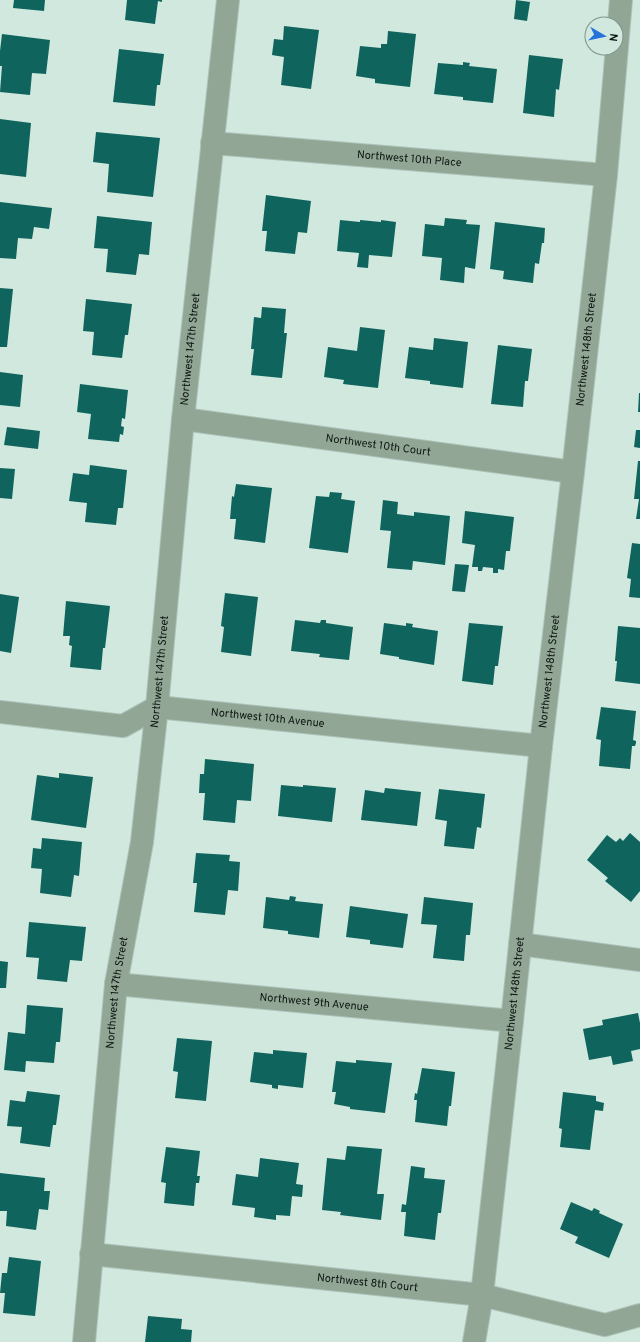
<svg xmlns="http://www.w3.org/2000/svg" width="640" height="1342" viewBox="0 0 640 1342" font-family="Overpass,sans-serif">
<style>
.building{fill:#0f645d}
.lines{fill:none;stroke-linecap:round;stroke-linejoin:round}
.minor-casing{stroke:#adc2b9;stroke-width:24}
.minor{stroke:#91a694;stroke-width:22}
.labels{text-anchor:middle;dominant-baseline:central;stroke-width:4;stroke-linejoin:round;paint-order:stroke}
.street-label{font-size:11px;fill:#0c1511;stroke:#d0e8de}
</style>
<rect width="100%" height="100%" fill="#d0e8de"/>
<!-- building -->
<path class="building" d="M14,0H45L44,11L13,8Z
M127,0H162V2L158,1L155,24L125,20Z
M516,0L530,2L527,21L514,19Z
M284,26L319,30L311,89L281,85L284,57L272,55L274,39L283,40Z
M388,31L416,34L410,87L375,83V79L356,76L360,46L381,48V44H387Z
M2,34L50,40L46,74L32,73L30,95L0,92L2,66H0V51Z
M119,49L164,54L160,85H157L155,106L113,102Z
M529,55L563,59L559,90L556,89L554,117L523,113Z
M463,62L470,63L469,66L497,69L493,103L463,100V97L434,94L438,63L463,65Z
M0,119L31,123L26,177L0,174Z
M96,132L160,138L153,197L107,192L109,164L93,162Z
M266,195L311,201L307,233L298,232L295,254L265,251L267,231H262Z
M0,202L52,208L49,229L34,227L32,239L18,238L16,259L0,258Z
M97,216L152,222L149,255L139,254L136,275L106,272L108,249L94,248Z
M445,218L467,220L466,224L480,225L475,269L465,267L464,283L440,280L442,258L422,256L425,224L444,226Z
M340,220L360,222V220L381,222V220L396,222L392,257L369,255L368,268L357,267L359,253L337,251Z
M495,222L545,228L544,243H542L539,264L535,263L533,283L503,279L504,271L490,269Z
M0,288L13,289L7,347H0Z
M86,299L132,304L128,335H125L122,358L92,355L94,332L83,331Z
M262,307L286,309L284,333H287L282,378L251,375L254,349H251L254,317L261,318Z
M360,327L385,330L378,388L343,384L344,380L324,377L328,347L357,351Z
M434,338L468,342L463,388L430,384V381L405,378L409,347L433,350Z
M498,345L532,349L528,381H525L523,407L491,404Z
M0,372L23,375L20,407L0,405Z
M80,384L128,390L125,419L122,418L121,426L124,427L123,435L120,434L119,442L88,439L91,414L77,412Z
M639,393H640V412H638Z
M7,427L40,431L38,449L4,445Z
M636,430H640V448L634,447Z
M638,461H640V519H636L639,499H634Z
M90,465L127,470L123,508H118L116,525L85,522L87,503L69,501L73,473L89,475Z
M0,468L15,469L12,499L0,498Z
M236,484L272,488L265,543L234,539L236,519H230L232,496L234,497Z
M330,492L342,493L341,499L355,501L348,553L309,548L316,496L329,497Z
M383,500L398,502L397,514L414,516V512L450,516L445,565L413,561L412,570L387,568L391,531L380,530Z
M465,511L514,517L510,551H506L504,570L498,569V573H493V568L483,567L482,571H478V567H472L475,545L462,543Z
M632,543L640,544V598L629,597L631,579L627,578Z
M455,564L469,565L465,592L452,591Z
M225,593L258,597L251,656L221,652L224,627L221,626Z
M0,594L19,597L11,653L0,651Z
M66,601L110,606L105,648H103L101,670L70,667L72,646L69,645L70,636H63Z
M295,620L320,623L321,620H326V623L353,627L349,660L319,657L320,654L291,651Z
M384,623L406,626V623L413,624L412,627L438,631L434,665L399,659V657L380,654Z
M469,623L503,626L498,666H495L493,685L462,681Z
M618,626L640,628V684L615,681L617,661H615Z
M601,707L636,711L633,740L636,741V743L635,746H632L630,769L599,766L601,740L596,739Z
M205,759L254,764L251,801L237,800L235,823L203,820L205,793H199L200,774H204Z
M59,773L93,777L86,828L31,820L37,775L59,778Z
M281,785L303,787V785L336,788L332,822L278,816Z
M385,788L421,792L417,826L361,820L365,790L384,793Z
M439,789L485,794L481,828L477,827L474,849L444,846L447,821L435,819Z
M630,833L640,842V891L631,902L605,881L608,878L587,860L607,835L616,842L620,838L623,841Z
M42,838L82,842L79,876L74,875L71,897L40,893L42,869L31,868L33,848L41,849Z
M196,853L230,855L229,861L240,862L238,891L228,890L225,915L194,912L197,883H193Z
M290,896L296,897L295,901L323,904L319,938L288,934V931L263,928L266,897L289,900Z
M424,897L473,903L470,935H466L464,961L433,958L437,925L421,924Z
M350,906L408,914L403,948L370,944V940L346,937Z
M29,922L86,927L82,961L70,960L67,982L37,979L39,958L26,957Z
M0,961L8,962L6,988H0Z
M27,1005L63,1008L60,1042H56L54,1063L26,1061L25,1072L4,1070L8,1032L25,1034Z
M638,1013L640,1023V1049L631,1051L633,1061L613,1065L611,1056L589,1060L583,1029L603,1025L602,1020Z
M177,1038L212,1041L206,1101L175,1098L178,1072L173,1071Z
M273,1050L307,1053L303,1088L278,1085V1089L272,1088V1085L250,1082L254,1052L273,1054Z
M356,1060L392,1063L385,1113L350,1109V1107L334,1104L336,1092H332L336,1061L356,1063Z
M422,1068L455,1072L451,1106H449L447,1126L415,1122L417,1100H414L415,1093L417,1094Z
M27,1091L60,1095L56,1125H53L50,1147L20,1143L22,1127L7,1126L10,1100L25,1102Z
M563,1092L596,1096V1101L604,1103L603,1111L595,1110L590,1150L560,1147L562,1129L559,1128Z
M347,1146L382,1149L377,1194H384L381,1220L340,1215L341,1212L322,1210L327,1158L345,1160Z
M166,1147L200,1151L197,1176H200L199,1183H196L194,1206L164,1203L166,1183L161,1182Z
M260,1158L299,1163L296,1184L303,1185L302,1197L292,1196L290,1216L276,1215V1220L254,1217L255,1208L232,1205L236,1174L258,1177Z
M411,1166L425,1168L424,1178L445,1180L441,1213H438L435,1240L404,1236L406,1212H401L402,1204L406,1205Z
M0,1173L45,1178L44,1191H50L48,1210L39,1209L36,1230L6,1226L7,1211H0Z
M571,1202L592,1211L594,1208L600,1211L599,1213L623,1224L609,1258L575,1243L578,1237L560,1229Z
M9,1257L41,1261L35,1316L3,1313L5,1293H0L2,1273H7Z
M148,1316L182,1319L181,1329L192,1330L191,1342H145Z"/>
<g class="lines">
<!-- minor casing -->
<g class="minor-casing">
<g id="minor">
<path id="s1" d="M212,143L606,175"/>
<path id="s2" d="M183,419L573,472"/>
<path id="s3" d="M0,712L123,726L157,707L541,746"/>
<path d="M520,944L640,960"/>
<path id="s4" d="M116,984L512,1021"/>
<path id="s5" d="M91,1254L482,1295L605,1325L640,1315"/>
<path id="s6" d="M84,1342L116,984L142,842L157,707L183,419L228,0"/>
<path id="s7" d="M474,1342L482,1295L512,1021L541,746L573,472L606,175L621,0"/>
</g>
</g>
<!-- minor -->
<use href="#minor" class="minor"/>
</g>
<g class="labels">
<!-- street labels -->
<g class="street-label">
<text stroke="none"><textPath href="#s1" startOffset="198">Northwest 10th Place</textPath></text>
<text stroke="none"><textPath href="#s6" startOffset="999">Northwest 147th Street</textPath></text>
<text stroke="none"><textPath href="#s7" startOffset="999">Northwest 148th Street</textPath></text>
<text stroke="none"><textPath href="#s2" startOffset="197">Northwest 10th Court</textPath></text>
<text stroke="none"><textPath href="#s7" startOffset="675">Northwest 148th Street</textPath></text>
<text stroke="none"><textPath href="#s6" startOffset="675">Northwest 147th Street</textPath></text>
<text stroke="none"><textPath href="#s3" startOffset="274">Northwest 10th Avenue</textPath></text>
<text stroke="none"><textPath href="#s6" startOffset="351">Northwest 147th Street</textPath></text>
<text stroke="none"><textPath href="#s7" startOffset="351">Northwest 148th Street</textPath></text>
<text stroke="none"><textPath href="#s4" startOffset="199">Northwest 9th Avenue</textPath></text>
<text stroke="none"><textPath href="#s5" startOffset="278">Northwest 8th Court</textPath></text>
</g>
</g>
<!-- north arrow -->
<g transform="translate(604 36) rotate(99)"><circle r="19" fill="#d0e8de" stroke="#82948c"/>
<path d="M0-3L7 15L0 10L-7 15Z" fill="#2771dd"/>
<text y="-6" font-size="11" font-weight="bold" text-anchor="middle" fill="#0c1511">N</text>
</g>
</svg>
